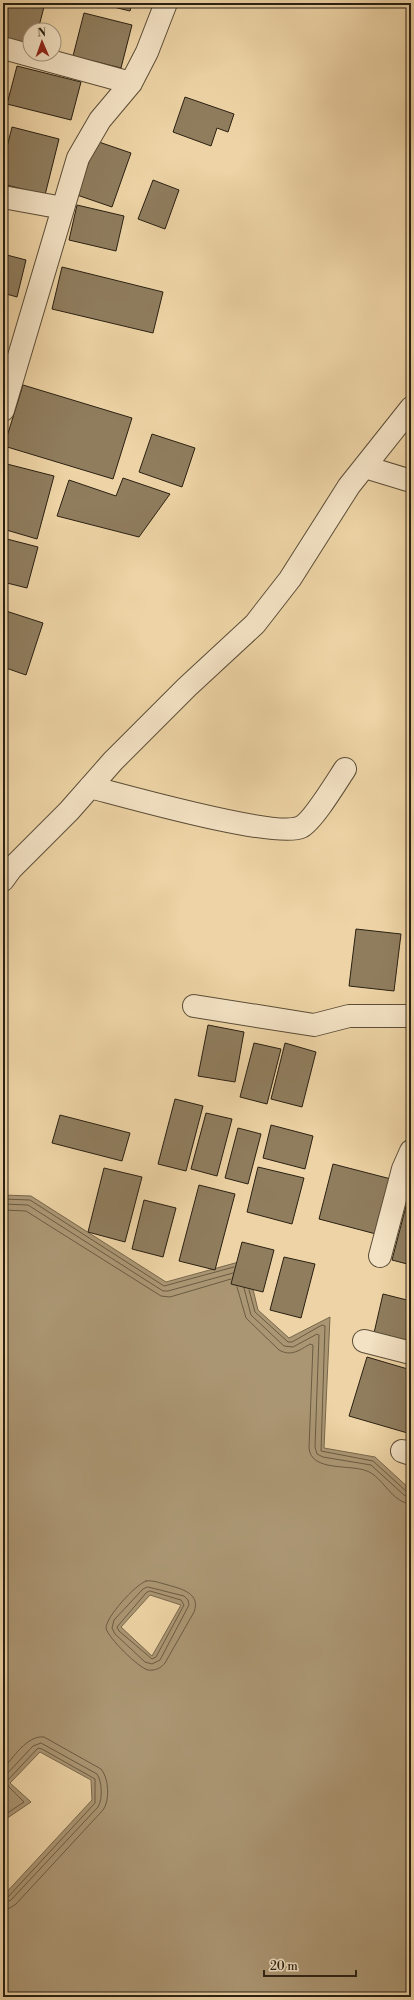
<svg xmlns="http://www.w3.org/2000/svg" width="414" height="2000" viewBox="0 0 414 2000" font-family="'Libre Bodoni',serif">
<style>
.water{fill:#ab9673;stroke:#77674c;fill-rule:evenodd}
.lines{fill:none;stroke-linecap:round;stroke-linejoin:round}
.shore{stroke:#6a5b42;stroke-width:1}
.building{fill:#8f7d5e;stroke:#2a2012}
.minor-casing{stroke:#5b4d37;stroke-width:24}
.minor{stroke:#f3e2c4;stroke-width:22}
</style>
<rect width="100%" height="100%" fill="#edd3a5"/>
<filter id="stains"><feTurbulence type="fractalNoise" baseFrequency=".005" numOctaves="4"/><feColorMatrix values="0 0 0 0 .2 0 0 0 0 .09 0 0 0 0 .02 0 0 0 .5 -.17"/></filter>
<radialGradient id="worn" r=".72"><stop offset=".6" stop-color="#630" stop-opacity="0"/><stop offset="1" stop-color="#630" stop-opacity=".3"/></radialGradient>
<!-- water -->
<path class="water" d="M3,1195L31,1196L166,1282L246,1260L258,1310L289,1338L330,1317L324,1448L375,1457L411,1490V1997H6L3,1994V1896L92,1800L91,1780L40,1752L10,1783L31,1802L3,1821ZM150,1595L181,1605L152,1656L121,1627Z"/>
<g class="lines">
<!-- shore -->
<path class="shore" d="M3,1199L30,1200L164,1286L234,1267
M3,1204L28,1205L163,1291H168L233,1273
M3,1210L26,1211L161,1296L170,1297L231,1279
M237,1287L246,1318L279,1350C291,1357 300,1350 310,1344L313,1345L309,1448C311,1472 350,1464 367,1471C383,1477 392,1503 411,1504
M244,1288L251,1315L284,1346L293,1347L317,1334L319,1335L315,1447L317,1454L323,1457L371,1465L404,1495L411,1498
M249,1290L255,1312L288,1342H292L322,1325L325,1326L321,1451L373,1461L407,1492L411,1493
M146,1581C153,1580 160,1583 168,1585C181,1589 201,1593 194,1612L165,1663C161,1668 155,1671 148,1670C139,1668 108,1638 106,1628C106,1617 135,1585 146,1581Z
M148,1587L184,1596L188,1600L189,1605L160,1660L152,1664L145,1662L115,1634L112,1628L114,1620L143,1589Z
M150,1591L181,1600L184,1605L156,1657L152,1659L119,1631L117,1627L146,1593Z
M3,1769C13,1758 27,1735 44,1737L101,1769C109,1778 110,1801 103,1810L16,1904L10,1908L3,1909
M3,1778L33,1746L41,1743L97,1774C102,1781 103,1799 98,1807L11,1900L3,1903
M3,1816L24,1802L8,1786L7,1781L38,1748L42,1749L95,1779V1803L8,1897L3,1898"/>
</g>
<!-- building -->
<path class="building" d="M3,3H45L38,30H30V45L3,38Z
M97,3H132L130,11Z
M84,13L132,25L121,68L73,56Z
M17,66L81,82L71,120L7,104Z
M185,97L234,114L228,132L217,128L211,146L173,132Z
M12,127L59,139L45,195L3,184V163Z
M96,141L131,153L112,207L77,195Z
M153,180L179,190L165,229L138,219Z
M77,205L124,216L116,251L69,240Z
M3,254L26,260L17,297L3,293Z
M62,267L163,292L153,333L52,309Z
M23,385L132,418L113,479L4,446Z
M152,434L195,448L182,487L139,472Z
M3,463L54,476L37,539L3,529Z
M123,478L170,494L139,537L57,516L69,480L116,496Z
M3,538L38,547L27,588L3,582Z
M6,611L43,623L26,675L3,667V620Z
M356,929L401,934L394,991L349,986Z
M208,1025L244,1032L235,1082L198,1076Z
M254,1043L281,1049L267,1104L240,1097Z
M285,1043L316,1052L302,1107L271,1099Z
M175,1099L203,1106L186,1171L158,1164Z
M206,1113L232,1119L217,1176L191,1169Z
M60,1115L130,1133L122,1161L52,1143Z
M271,1125L313,1136L305,1169L263,1158Z
M238,1128L261,1134L248,1184L225,1178Z
M333,1164L391,1179L376,1234L319,1219Z
M258,1167L304,1178L292,1224L247,1212Z
M104,1168L142,1177L125,1242L88,1232Z
M199,1185L235,1194L215,1270L179,1261Z
M411,1187V1265L392,1260Z
M144,1200L176,1208L163,1257L132,1249Z
M242,1242L274,1250L263,1292L231,1284Z
M284,1257L315,1264L301,1318L270,1310Z
M383,1294L411,1301V1342L374,1333Z
M367,1357L411,1370V1434L349,1416Z"/>
<g class="lines">
<!-- minor casing -->
<g class="minor-casing">
<path id="minor" d="M3,48L131,83
M3,197L63,208
M3,410L78,158L100,120L131,83L147,52L166,3
M365,467L411,481
M90,787C125,796 276,839 301,827C313,821 337,781 345,769
M3,880L11,869L69,811L113,761L187,687L255,624L290,579L349,486L411,408
M194,1006L314,1025L349,1016H411
M380,1256L403,1169L411,1151
M364,1341L411,1353
M402,1451L411,1454"/>
</g>
<!-- minor -->
<use href="#minor" class="minor"/>
</g>
<!-- margin -->
<rect width="414" height="2000" fill="none" stroke="#edd3a5" stroke-width="16"/>
<rect x="4" y="4" width="406" height="1992" fill="none" stroke="#2a2012" stroke-width="2"/>
<rect x="8" y="8" width="398" height="1984" fill="none" stroke="#2a2012"/>
<!-- north arrow -->
<g transform="translate(42 42) rotate(358)"><circle r="19" fill="#f3e2c4" stroke="#a3947d"/>
<path d="M0-3L7 15L0 10L-7 15Z" fill="#8f2418"/>
<text y="-6" font-size="11" font-weight="bold" text-anchor="middle" fill="#2a2012">N</text>
</g>
<!-- scale -->
<path d="M264 1970v6h92v-6" fill="none" stroke="#2a2012" stroke-width="2"/>
<text x="270" y="1970" font-size="12" fill="#2a2012" stroke="#f3e2c4" stroke-width="3" paint-order="stroke">20 m</text>
<rect width="100%" height="100%" filter="url(#stains)"/>
<rect width="100%" height="100%" fill="url(#worn)"/>
</svg>
